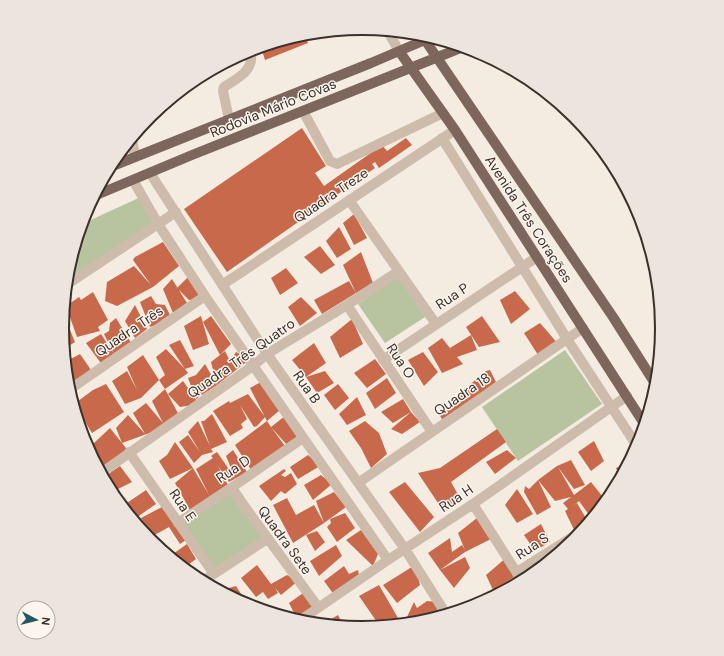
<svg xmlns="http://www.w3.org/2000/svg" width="724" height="656" viewBox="0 0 724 656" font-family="'DM Sans',sans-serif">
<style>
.green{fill:#b8c4a0}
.building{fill:#c8694b}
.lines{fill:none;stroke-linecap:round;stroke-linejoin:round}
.minor{stroke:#cdbbac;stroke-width:10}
.major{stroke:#7d675c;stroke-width:10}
.labels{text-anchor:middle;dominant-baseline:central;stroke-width:3;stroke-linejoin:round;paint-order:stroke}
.street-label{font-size:14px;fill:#3b302b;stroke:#fbf5ee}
.rim{fill:none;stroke:#3b302b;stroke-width:2}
</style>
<rect width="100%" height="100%" fill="#f4ebe1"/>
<!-- green -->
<path class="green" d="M143,196L160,221L66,284L68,269L82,224Z
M398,276L425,317L385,343L358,304Z
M565,350L602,404L518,461L482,407Z
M234,482L270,535L216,573L180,519Z"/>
<!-- building -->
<path class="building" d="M304,34L308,43L265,60L261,47Z
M243,53L245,59L194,80L196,78Z
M302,128L326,166L315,173L324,186L382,145L387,151L406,138L412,145L379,168L375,162L372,164L375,168L227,272L184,209Z
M354,214L367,238L354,245L343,223Z
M339,227L351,249L337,258L326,241Z
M163,242L179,266L153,287L117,306L105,301L107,282L134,266L151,285L133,260L135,257Z
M320,246L335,265L321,274L304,257Z
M361,252L373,283L356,293L343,265Z
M286,268L298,283L280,295L271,278Z
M189,276L201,299L189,300L177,288Z
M172,279L187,303L173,313L163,289Z
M349,281L356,293L322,314L314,300Z
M657,281L660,310L658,311L652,283Z
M515,291L530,309L511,324L500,300Z
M93,292L108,320L98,327L100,331L77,337L66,306L79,297L81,300Z
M151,296L156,304L165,305L172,319L150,327L140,302Z
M301,297L317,313L300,326L288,307Z
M135,305L147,329L135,338L125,321Z
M63,313L75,342L64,349L62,328Z
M201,316L209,344L193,350L184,326Z
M211,316L231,344L220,355L225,351L230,361L236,352L250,359L217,385L211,362L220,355L203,322Z
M482,316L500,342L479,347L466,327Z
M116,318L133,346L114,354L104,334L109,331L110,323Z
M352,319L363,344L340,358L330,337Z
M540,323L559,345L540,358L524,333Z
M101,334L114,354L103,366L86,343Z
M471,335L477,350L457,357L463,364L442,373L428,348L442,338L450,348Z
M180,340L194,366L185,369L188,373L165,389L180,417L166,427L122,443L129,452L99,469L85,443H94L110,428L122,443L116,428L128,415L145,434L133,413L146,403L163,423L152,401L165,389L159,380L165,375L156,357L166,349L185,369L169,345Z
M314,343L326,363L306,377L292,360Z
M423,352L438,372L424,386L408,360Z
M80,354L91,370L68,386L65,362Z
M143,355L159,380L141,398L125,404L112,381L127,371L137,390L127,367Z
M375,359L386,374L367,388L354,373Z
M205,364L217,385L196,399L188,378L196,375Z
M490,370L496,382L443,421L439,414L459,404L454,398L486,371Z
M325,371L334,383L317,393L306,377Z
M387,378L396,393L375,409L366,393Z
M183,381L199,404L180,407L168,394Z
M261,382L280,410L267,421L271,427L285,416L298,438L287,445L271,427L285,446L251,470L235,445L267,421L250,388Z
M106,384L124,412L92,433L74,404L93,390Z
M338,384L349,398L335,410L324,395Z
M248,394L265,417L257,426L254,427L240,405L247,419L241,424L243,428L230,436L213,411L229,401L230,403Z
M357,397L366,415L347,425L339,414Z
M403,399L411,412L420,422L402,434L391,429L411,412L393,423L381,412Z
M212,414L227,442L211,449L213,452L202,455L194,463L179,442L188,435L200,452L188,432L198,421L210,446L201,421H204Z
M365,421L379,433L387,454L371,468L361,448L349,431Z
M497,429L506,442L451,482L461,500L444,512L418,473L440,468Z
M594,441L604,461L591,471L578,452Z
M175,442L193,468L209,495L196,469L213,458L211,456L217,452L235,478L226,456L233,450L247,472L229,482L218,466L228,485L190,510L175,483L193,468L170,479L159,461L167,455Z
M507,450L516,458L495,474L486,462Z
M308,455L320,466L298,479L290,467Z
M571,460L585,485L574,489L558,467L574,495L591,482L606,501L592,519L579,501L573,506L577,503L587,520L576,534L565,511L568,509L563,503L571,497L555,501L538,480L551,507L537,515L524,492L525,486L529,489L538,480L557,466Z
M630,461L624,471L620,478L616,468Z
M120,466L132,482L118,489L107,475Z
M284,469L286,471L281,475L285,477L291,473L297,484L285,494L281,491L271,501L259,486Z
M321,475L332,484L313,500L304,485Z
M405,482L434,517L420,532L389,492Z
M109,485L124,505L146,490L156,504L133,520L112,494L108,486Z
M517,489L533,514L517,523L505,505Z
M334,492L346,507L324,523L316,501Z
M287,498L296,515L314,505L324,523L293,543L273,505Z
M162,507L186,540L180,544L169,527L151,537L141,518Z
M345,513L355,528L337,542L327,527L331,523L330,519Z
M477,518L491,539L465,552L440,570L465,557L470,568L454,588L440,570L428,553L450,538L452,552L462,545L465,550L458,533Z
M541,524L550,542L535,551L524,535Z
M361,530L378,554L373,566L346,540Z
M317,531L325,542L315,551L306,535Z
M187,544L196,559L184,568L170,556Z
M336,545L342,556L319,576L310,561Z
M507,557L514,577L493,590L486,575Z
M257,565L271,584L287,575L298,581L281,595L275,588L278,593L268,599L263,592L256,597L241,578Z
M415,565L420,585L397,603L383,585Z
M344,566L349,574L358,570L359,575L335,596L324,581Z
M379,585L398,618L379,625L359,596Z
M236,586L248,605L232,597L229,588Z
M306,591L313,607L297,619L295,620L281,616L289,611L297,619L289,603Z
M485,593L489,599L477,605L464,609Z
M427,601L438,602L443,616L420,622L401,624L407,617L414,602L417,608Z
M338,615L344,626L323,624Z"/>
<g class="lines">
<!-- minor -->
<path class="minor" d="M387,30L399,51
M303,111L330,161L337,164L443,113
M229,119L223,91L224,87C238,78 256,70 250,50
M132,138L135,157
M442,138L567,339L637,446
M150,173L267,354L405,549L446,614
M133,180L158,224L205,296L388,560
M349,200L436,324
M66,285L176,212
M222,285L455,130
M347,305L432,432
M383,360L537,257
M69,390L205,296
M129,452L214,574
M101,473L254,365L267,354L347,305L399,271
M358,483L583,328
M231,488L318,607
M473,504L522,581
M178,523L231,488L303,438
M517,572L582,531
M203,581L267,539
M299,621L388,560L473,504L627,396"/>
<!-- major -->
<path class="major" d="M425,40L613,317L656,385
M399,51L455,130L645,425
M110,167L371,63L432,37
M94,196L192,155L463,47"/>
</g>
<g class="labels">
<!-- street labels -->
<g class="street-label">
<text transform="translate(273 108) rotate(-22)">Rodovia Mário Covas</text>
<text transform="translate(331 195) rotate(-34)">Quadra Treze</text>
<text transform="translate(529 219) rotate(57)">Avenida Três Corações</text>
<text transform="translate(452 296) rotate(-33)">Rua P</text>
<text transform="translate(129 331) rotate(-34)">Quadra Três</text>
<text transform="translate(241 358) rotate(-35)">Quadra Três Quatro</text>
<text transform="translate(401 361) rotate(56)">Rua O</text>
<text transform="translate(307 387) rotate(55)">Rua B</text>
<text transform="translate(462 394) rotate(-34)">Quadra 18</text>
<text transform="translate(233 469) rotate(-34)">Rua D</text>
<text transform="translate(456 498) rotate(-34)">Rua H</text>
<text transform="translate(183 505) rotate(55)">Rua E</text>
<text transform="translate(285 540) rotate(54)">Quadra Sete</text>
<text transform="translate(532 546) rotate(-33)">Rua S</text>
</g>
</g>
<!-- crop -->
<path d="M0 0H724V656H0ZM69 328a293 293 0 1 1 586 0a293 293 0 1 1-586 0Z" fill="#ece5de" fill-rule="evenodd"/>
<path class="rim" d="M69 328a293 293 0 1 1 586 0a293 293 0 1 1-586 0Z"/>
<!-- north arrow -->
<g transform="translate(36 620) rotate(97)"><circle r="19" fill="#fbf5ee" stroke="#aea6a0"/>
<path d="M0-3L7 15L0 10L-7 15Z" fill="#1f5a5e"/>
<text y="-6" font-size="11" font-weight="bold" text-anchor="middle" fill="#3b302b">N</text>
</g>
</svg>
